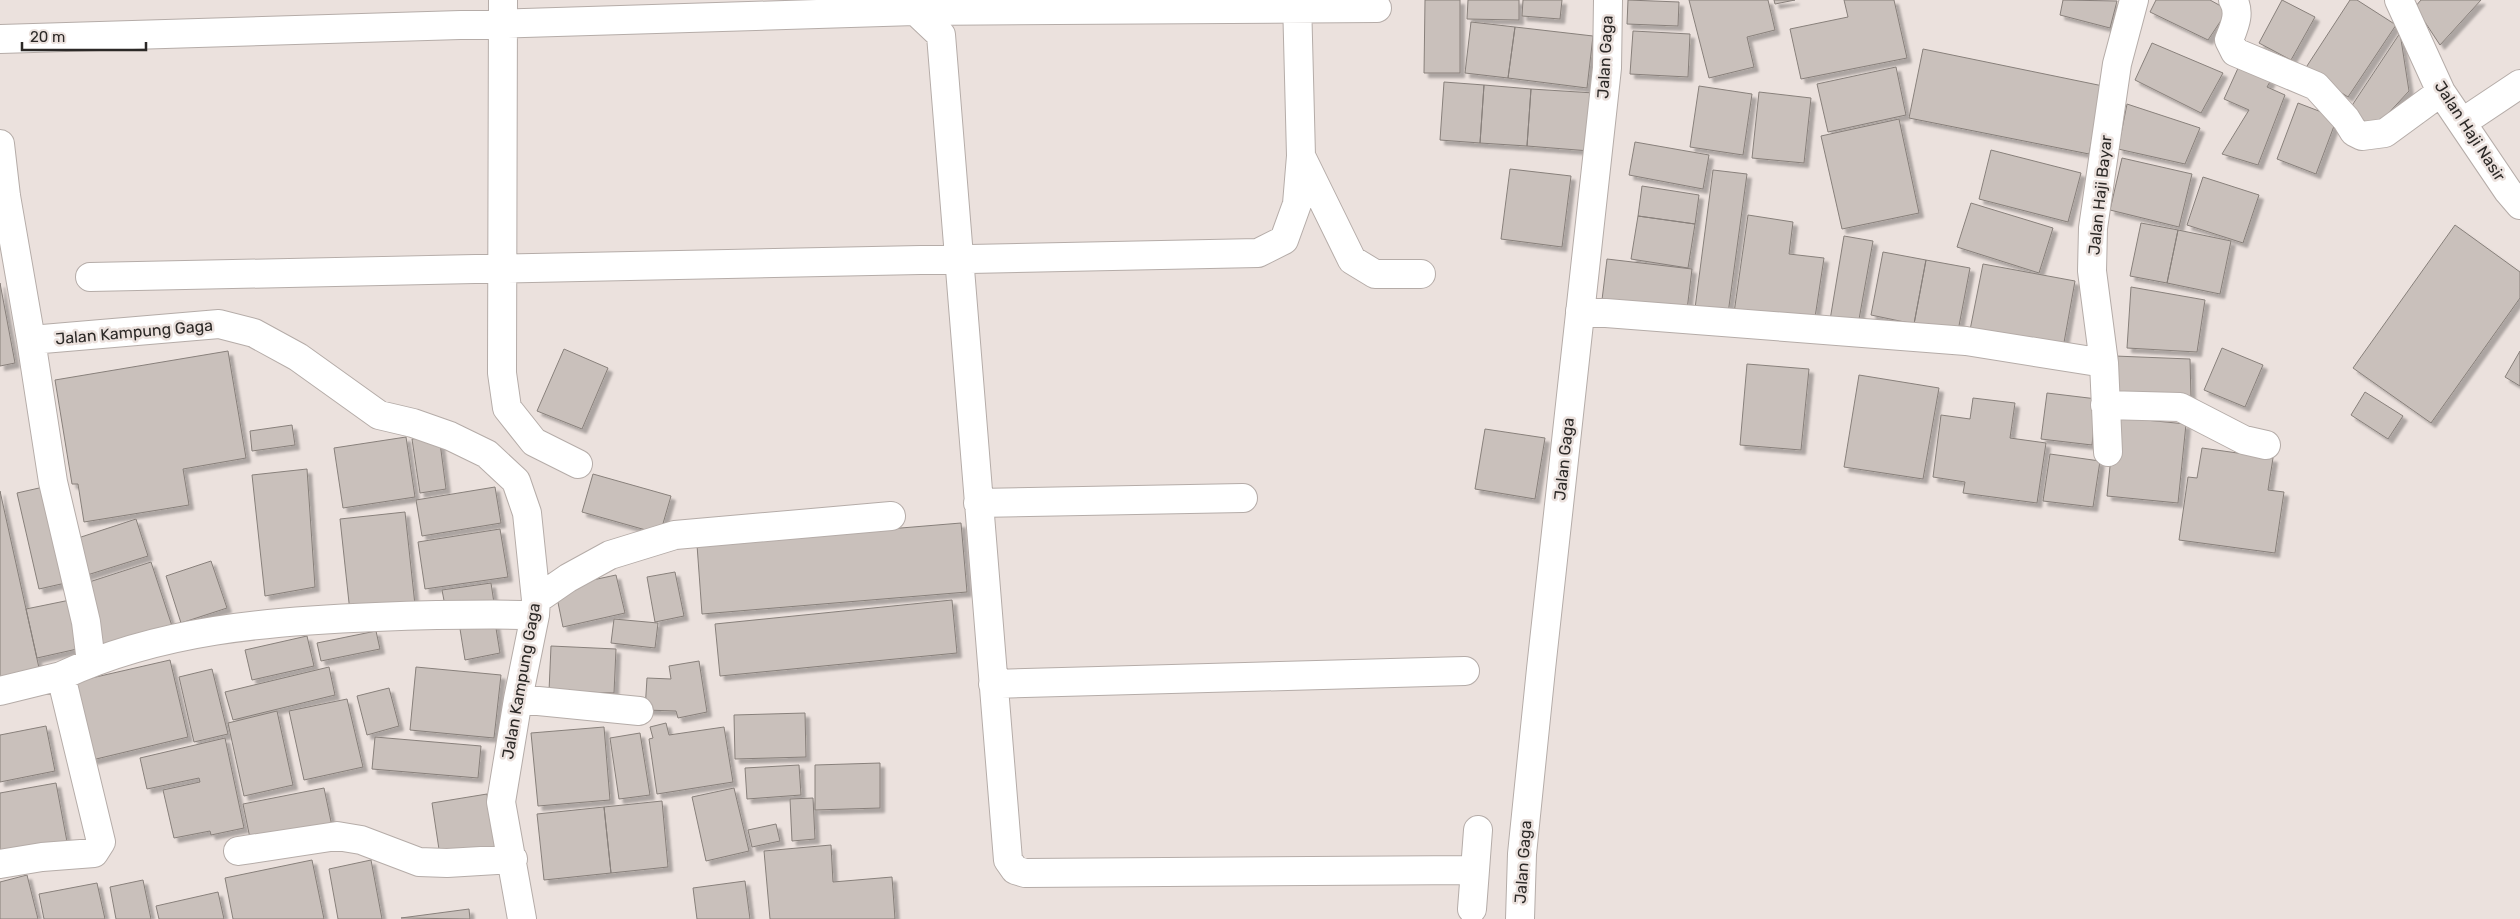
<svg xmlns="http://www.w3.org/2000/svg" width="2520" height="919" viewBox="0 0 2520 919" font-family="Rubik,sans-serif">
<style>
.building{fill:#c9c0bb;stroke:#88807b;filter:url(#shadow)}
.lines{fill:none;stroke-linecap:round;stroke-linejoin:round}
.street-casing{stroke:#b5aca8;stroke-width:30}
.street{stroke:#fff;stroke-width:28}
.labels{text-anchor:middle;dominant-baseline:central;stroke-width:5;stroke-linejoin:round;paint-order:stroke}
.street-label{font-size:16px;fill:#2c2927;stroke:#ebe1dd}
</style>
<defs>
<filter id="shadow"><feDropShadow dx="4.5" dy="4.5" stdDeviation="1" flood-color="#0004"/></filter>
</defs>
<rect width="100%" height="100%" fill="#ebe1dd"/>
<!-- building -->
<path class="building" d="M1425,0H1460V73H1424Z
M1468,0H1519V20L1467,19Z
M1523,0H1562L1560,19L1522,16Z
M1628,0L1679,2L1678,26L1627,24Z
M1689,0H1768L1775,30L1747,37L1754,67L1709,78Z
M1774,0H1795L1775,4Z
M1844,0H1894L1907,58L1801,79L1790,29L1848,17Z
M2063,0L2117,1L2110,28L2060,15Z
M2156,0H2210L2228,10L2208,40L2150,12Z
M2282,0L2315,17L2291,60L2259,43Z
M2350,0H2357L2396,25L2348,97L2305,69Z
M2421,0H2481L2440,45L2415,7Z
M1471,22L1515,27L1508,78L1465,73Z
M1515,27L1593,36L1587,88L1508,78Z
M1633,31L1690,34L1688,77L1630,74Z
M2400,33L2409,91L2373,130L2349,110Z
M2152,43L2223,73L2201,113L2135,80Z
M1923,49L2103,86L2089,154L1909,118Z
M2239,66L2271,80L2267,87L2285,95L2258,165L2222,154L2249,110L2224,99Z
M1896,67L1906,115L1828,132L1817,84Z
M1444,82L1484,85L1480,143L1440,140Z
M1484,85L1531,89L1527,146L1480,143Z
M1699,86L1752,94L1743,155L1690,147Z
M1531,89L1594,93L1590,151L1527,146Z
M1759,92L1811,98L1804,163L1752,158Z
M2298,103L2337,118L2316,174L2277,159Z
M2127,104L2200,128L2185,164L2118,149Z
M1899,119L1919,213L1842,229L1821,136Z
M1635,142L1709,155L1703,189L1629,175Z
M1991,150L2081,173L2068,222L1979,199Z
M2122,158L2192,174L2179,227L2110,210Z
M1510,169L1571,176L1562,247L1501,239Z
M1713,170L1747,174L1727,321L1694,316Z
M2203,177L2259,195L2243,243L2187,225Z
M1642,186L1699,195L1695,224L1638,216Z
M1971,203L2053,228L2039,273L1957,247Z
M1748,215L1793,222L1789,254L1824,258L1814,324L1734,313Z
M1638,216L1695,224L1688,268L1631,259Z
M2141,223L2178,230L2167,283L2130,276Z
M2455,225L2520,272V298L2431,423L2353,368Z
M2178,230L2231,241L2220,294L2167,283Z
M1844,236L1873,241L1858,325L1830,320Z
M1883,252L1926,260L1914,324L1871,315Z
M1607,259L1692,269L1686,318L1601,308Z
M1926,260L1970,268L1958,331L1914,324Z
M1983,264L2075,281L2063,348L1970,330Z
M0,283L15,363L0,366Z
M2131,287L2205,300L2197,352L2127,348Z
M2222,348L2263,365L2245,407L2204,390Z
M564,349L608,368L582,429L537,411Z
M228,351L246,458L183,469L189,505L84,522L78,484H72L55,380Z
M2520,351V386L2505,377Z
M2115,356L2190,359L2191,398L2113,397Z
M1747,364L1809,369L1801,450L1740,445Z
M1859,375L1939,388L1923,479L1844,467Z
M2365,392L2403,416L2388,439L2351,415Z
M2047,393L2097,399L2092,445L2041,439Z
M1973,398L2015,403L2010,438L2046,443L2037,503L1963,493L1965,482L1933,477L1941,415L1970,419Z
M2115,417L2186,424L2178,503L2107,496Z
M292,425L295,445L252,451L250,431Z
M1485,429L1545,438L1535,499L1475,489Z
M439,435L446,489L420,493L412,439Z
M406,437L415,497L343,508L334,448Z
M2202,448L2273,458L2268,490L2284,492L2275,553L2179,540L2188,477L2197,478Z
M2050,454L2100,461L2093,507L2043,501Z
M307,469L315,587L265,596L252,475Z
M593,474L671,496L660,534L582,512Z
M48,486L70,582L39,589L17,493Z
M495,487L501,523L422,536L416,500Z
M0,491L41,677L0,686Z
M405,512L415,605L350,612L340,519Z
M136,519L148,556L84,576L72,540Z
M961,523L967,592L702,614L697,545Z
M500,529L508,577L425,589L418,542Z
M211,561L227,608L181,623L166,576Z
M151,562L173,629L104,651L83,584Z
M675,572L684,616L655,622L647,577Z
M616,575L625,613L563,627L555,588Z
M491,583L494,603L446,611L442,590Z
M75,599L86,647L37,658L26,609Z
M952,600L957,653L720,676L715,624Z
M614,619L658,623L655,648L611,643Z
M495,622L500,653L465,660L460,629Z
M376,631L380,649L321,661L317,643Z
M307,636L314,666L252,680L245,650Z
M551,646L616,649L614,693L549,691Z
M170,660L188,737L92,760L74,682Z
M699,661L707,712L678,718L676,711L645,710L647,678L671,679L669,666Z
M329,667L335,695L233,720L225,692Z
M416,667L501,675L494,738L410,730Z
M212,669L228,734L194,742L179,677Z
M389,688L399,726L367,735L357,696Z
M347,699L363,767L304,780L289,711Z
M277,711L293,785L244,796L228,723Z
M805,713L806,757L735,759L734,715Z
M666,723L669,735L724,727L733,782L657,794L649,739L653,738L650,727Z
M46,726L55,771L0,782V735Z
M604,727L610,800L538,806L531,733Z
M640,733L650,795L619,799L610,738Z
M375,737L481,746L478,778L372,769Z
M225,738L244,828L211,835L210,831L174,838L163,790L200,782L199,778L147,789L140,758Z
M880,763V808L815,810V765Z
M799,765L801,795L747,799L745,768Z
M56,783L68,847L0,860V793Z
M324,788L333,831L252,848L243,804Z
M734,788L749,851L706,861L692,797Z
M487,794L496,846L440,856L432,803Z
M813,798L815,839L792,841L790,799Z
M662,801L668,867L611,873L604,807Z
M604,807L611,873L544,880L537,814Z
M776,824L780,841L752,847L748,830Z
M831,845L833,882L892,877L895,919H770L764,851Z
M312,860L324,919H233L225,878Z
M371,860L382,919H338L329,869Z
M27,875L38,919H0V882Z
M143,880L151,919H116L110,887Z
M745,881L750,919H697L693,888Z
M97,883L105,919H44L39,894Z
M218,892L224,919H159L156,906Z
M469,909L470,919L401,918Z"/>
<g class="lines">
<!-- street casing -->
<g class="street-casing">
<path id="street" d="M503,0L502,373L507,408L534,442L578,464
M904,0L941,35L1008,860L1015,870L1025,873L1475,870L1478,830
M2233,0C2241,13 2234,27 2229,40L2235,52L2316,86L2346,119L2354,132L2362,136L2385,133L2441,92
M2399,0L2441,92L2508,191L2520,205
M0,39L915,11L1377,8
M2463,122L2520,84
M0,144L6,196L31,340L219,324L254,333L298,357L379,415L413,423L450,436L487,454L516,481L527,513L536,600L535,615L518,699L501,802L522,919
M1301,156L1352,260L1375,274H1421
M90,277L1258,253L1284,240L1297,204L1301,156L1297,0
M1580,311L1966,341L2104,363
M31,340L53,482L86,622L91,662
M2105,405L2180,407L2244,440L2266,445
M2108,452L2104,363L2092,271L2093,228L2117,64L2134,0
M978,503L1243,498
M536,600L568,578L610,555L675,535L891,516
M993,684L1465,671
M0,691L61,676
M518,699L639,711
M238,851L337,836L361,840L419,862L447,863L513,859
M0,864L42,857L94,853L101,842L61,676C159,630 269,621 376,617C429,615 482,614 535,615
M1472,909L1475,870
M1520,919L1522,854L1541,669L1607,68L1608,0"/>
</g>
<!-- street -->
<use href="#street" class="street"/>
</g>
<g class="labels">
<!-- street labels -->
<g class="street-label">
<text transform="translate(1605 57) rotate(-87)">Jalan Gaga</text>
<text transform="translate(2470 131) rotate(57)">Jalan Haji Nasir</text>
<text transform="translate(2100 195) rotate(-84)">Jalan Haji Bayar</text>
<text transform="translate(134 332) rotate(-5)">Jalan Kampung Gaga</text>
<text transform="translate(1564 459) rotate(-84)">Jalan Gaga</text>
<text transform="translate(521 681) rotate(-80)">Jalan Kampung Gaga</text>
<text transform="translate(1523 862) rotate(-86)">Jalan Gaga</text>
</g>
</g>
<!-- scale -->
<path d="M22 42v8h124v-8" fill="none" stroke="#2c2927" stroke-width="2.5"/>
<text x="30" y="42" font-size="15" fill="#2c2927" stroke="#ebe1dd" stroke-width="4" paint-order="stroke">20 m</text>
</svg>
